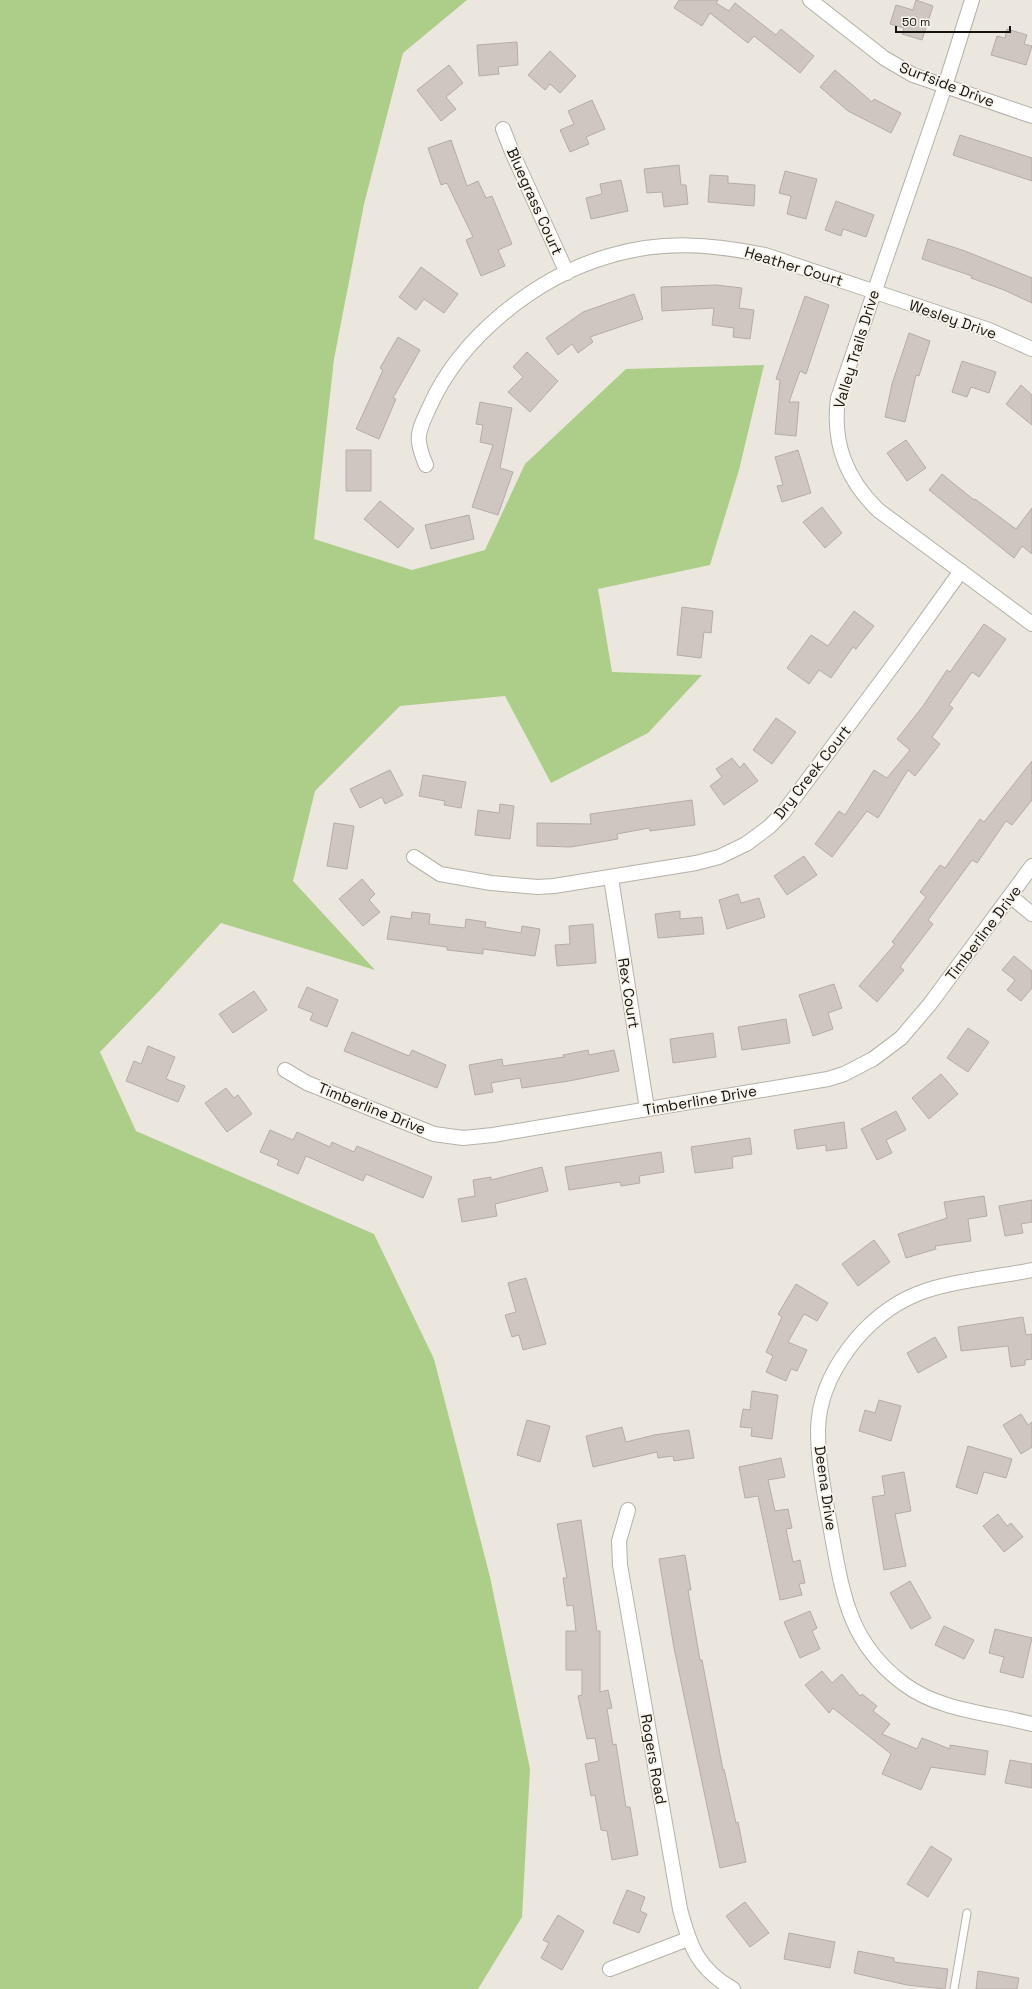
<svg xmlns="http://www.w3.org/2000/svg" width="1032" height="1989" viewBox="0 0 1032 1989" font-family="'Space Grotesk',sans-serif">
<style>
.green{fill:#adce89}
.building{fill:#cfc6c1;stroke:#b5aca7}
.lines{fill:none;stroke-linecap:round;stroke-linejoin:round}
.service-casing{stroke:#b5b1a8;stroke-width:9}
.minor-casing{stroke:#b5b1a8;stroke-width:16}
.service{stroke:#fff;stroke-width:7}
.minor{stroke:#fff;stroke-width:14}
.labels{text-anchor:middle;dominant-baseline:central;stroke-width:3.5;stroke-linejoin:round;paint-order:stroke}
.street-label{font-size:15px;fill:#151310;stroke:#f8f4eb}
</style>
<rect width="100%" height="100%" fill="#ebe7de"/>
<!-- green -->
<path class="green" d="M0,0H467L403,53L364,204L334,359L314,539L412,570L485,550L525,464L626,369L764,365L739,470L710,565L598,589L612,672L702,675L648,733L551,783L505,696L400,706L315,791L293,881L375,970L221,923L159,991L100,1052L136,1131L374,1234L434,1359L490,1577L530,1769L522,1917L478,1989H0Z"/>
<!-- building -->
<path class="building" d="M679,0H718L716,3L729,11L735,3L776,35L781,29L814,56L800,73L754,36L748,43L710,13L702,26L674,8Z
M916,0L933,6L922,40L902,34L904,28L890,24L896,5L913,10Z
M1007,29L1027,35L1024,44L1032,46L1026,65L991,55L997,36L1005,38Z
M517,42L518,65L498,67L499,74L479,76L477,45Z
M550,51L576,76L560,93L550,84L545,90L528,75Z
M449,65L463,83L446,97L456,109L441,121L417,90Z
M835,70L872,102L874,99L901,113L891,133L848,111L820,87Z
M592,100L605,129L586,137L589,144L570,152L560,130L574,124L568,111Z
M960,135L1032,158V181L953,155Z
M451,140L467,186L478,181L486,198L492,196L512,244L498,250L505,266L481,276L466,240L473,237L447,183L441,185L428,148Z
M679,165L681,185H686L688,204L664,207L662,192L647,193L644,169Z
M785,171L817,179L806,219L787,214L791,196L779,193Z
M710,175L728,176V183L755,185L754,206L708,202Z
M621,180L628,211L591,219L586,198L602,194L600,184Z
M836,201L874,215L866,237L843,229L841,236L825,230Z
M928,239L965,251L1032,278V303L1004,290L971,278L972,276L922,259Z
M421,267L458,294L444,313L424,299L416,310L399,297Z
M716,285L742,288L739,308L754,310L750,339L733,337L734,328L712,325L714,308L662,311L661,287Z
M634,294L643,319L590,337L593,342L578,353L572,344L558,355L546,338L583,312Z
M805,296L829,305L806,374L800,371L789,402H799L796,436L775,434L780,380L776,379Z
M909,333L930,341L919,376L916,375L905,422L885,417L892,384Z
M398,337L420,350L393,398L396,399L379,439L356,429L383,370L380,368Z
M527,352L558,381L530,412L508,392L523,377L513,367Z
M962,361L996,372L989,393L971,387L967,397L952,392Z
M1021,385L1032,395V425L1006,404Z
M480,402L512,408L500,468L513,472L498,515L472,507L493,445L480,442L483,425L476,424Z
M906,440L926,468L907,481L887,453Z
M346,450H371V491H346Z
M798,450L811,493L782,502L777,486L783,485L775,457Z
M942,474L974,500L975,499L1016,529L1032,508V554L1022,546L1014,558L929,490Z
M380,501L414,529L398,548L364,519Z
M822,507L842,533L825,548L803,522Z
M469,515L474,539L431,549L425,525Z
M682,607L713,611L711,633L704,632L701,658L677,655Z
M854,611L874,626L856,649L853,647L831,678L819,670L809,684L787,668L811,635L828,646Z
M984,624L1006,639L979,677L972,672L949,705L953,708L932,737L940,744L915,776L908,770L878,818L867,811L832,857L815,844L839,811L845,815L874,770L887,778L910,750L897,739L923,706L947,670L950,672Z
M776,718L796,732L772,764L753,750Z
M732,758L740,768L744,763L758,781L724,805L710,786L722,777L716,769Z
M1032,761V800L1012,825L1006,821L977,863L972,860L928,920L933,924L900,967L904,970L877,1002L859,986L895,944L892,942L926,897L920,892L940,865L945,868L980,819L984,822Z
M390,770L403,795L385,804L382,797L360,808L350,789Z
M423,775L466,782L461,808L444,805L445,801L419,796Z
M692,800L695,825L650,831L649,828L617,834L618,839L571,847L537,846V823L591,824L590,814Z
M500,804L514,806L510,839L475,835L478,810L499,813Z
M334,823L354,826L347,869L327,866Z
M804,856L817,875L787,895L774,876Z
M362,879L375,894L369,900L380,912L363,926L339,899Z
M738,894L741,903L759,898L765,917L727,929L719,900Z
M680,911V919L702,917L704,934L658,938L655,914Z
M412,912L430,914L429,924L465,928L466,919L486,922L485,927L521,933L522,926L540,929L535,956L483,949V954L447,950V947L387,939L391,916L411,919Z
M593,924L596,963L557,966L555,945L570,944L569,926Z
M1014,956L1032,971V988L1021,1001L1007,990L1015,980L1002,970Z
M834,984L842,1008L828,1013L833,1029L813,1036L799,995Z
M307,987L338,1000L327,1027L310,1020L313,1013L298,1007Z
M254,991L267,1010L233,1033L219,1014Z
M786,1019L790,1043L742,1050L738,1027Z
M968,1028L989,1042L968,1072L947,1058Z
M352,1032L409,1056L412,1050L446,1065L437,1088L344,1051Z
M713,1033L716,1057L673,1063L670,1039Z
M148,1046L175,1057L166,1079L185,1086L178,1102L126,1081L134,1061L141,1064Z
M588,1050L589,1055L614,1050L619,1071L569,1081L522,1088L520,1078L491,1083L493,1092L475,1095L469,1065L502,1059L503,1066L564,1057L563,1055Z
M941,1074L958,1094L929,1119L912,1098Z
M226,1088L234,1098L238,1095L252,1114L227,1132L205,1103Z
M896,1111L906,1130L886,1140L892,1153L877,1160L861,1129Z
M844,1122L847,1148L826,1151V1145L797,1149L794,1130Z
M270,1130L293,1140L297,1132L330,1147L332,1142L354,1152L357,1146L432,1177L423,1198L366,1174L363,1181L306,1156L298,1174L277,1165L279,1160L260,1152Z
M750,1138L752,1154L732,1157L733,1168L695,1173L691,1147Z
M661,1152L664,1172L639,1176L640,1183L621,1186L620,1182L569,1190L565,1167Z
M542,1167L548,1191L495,1204L497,1216L462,1222L458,1199L475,1196L473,1180L491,1177V1180Z
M984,1196L987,1216L968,1219L971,1241L935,1246L936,1249L906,1258L898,1234L947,1218L944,1202Z
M1032,1200V1222L1021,1224L1023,1233L1005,1236L999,1206Z
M874,1240L890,1262L858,1286L842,1264Z
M526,1278L546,1344L523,1350L519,1335L512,1337L505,1315L516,1312L508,1283Z
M796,1284L828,1303L817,1321L804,1314L788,1342L807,1350L797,1371L791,1369L786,1381L766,1372L773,1356L766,1352L782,1317L778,1314Z
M1023,1317L1026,1335L1032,1334V1359L1025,1360V1365L1011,1367L1008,1346L961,1351L958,1327Z
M935,1337L947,1357L918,1373L907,1353Z
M752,1391L778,1395L772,1439L751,1436L752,1428L740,1427L743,1409L750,1410Z
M879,1400L901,1406L891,1441L859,1431L865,1410L875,1413Z
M1021,1414L1028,1425L1032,1422V1447L1021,1454L1003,1425Z
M527,1420L550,1426L540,1462L517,1455Z
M622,1427L626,1442L654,1435L689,1430L694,1458L674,1461L673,1456L658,1458L657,1452L593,1467L586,1436Z
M968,1446L1012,1459L1006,1478L984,1472L977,1494L956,1487Z
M781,1458L785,1477L768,1480L775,1511L788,1509L792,1528L786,1529L793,1562L800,1560L805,1583L799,1584L802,1595L780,1600L758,1496L745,1498L739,1467Z
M904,1472L911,1511L895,1514L906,1566L884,1570L872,1497L885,1495L882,1476Z
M998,1514L1007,1526L1011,1523L1023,1537L1004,1552L983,1526Z
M581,1520L597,1631H600V1692L608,1690L612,1708L607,1709L613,1745L616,1744L626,1807H630L638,1855L612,1860L607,1831L601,1830L595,1795L591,1796L585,1764L599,1761L595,1738L587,1739L578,1696L582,1695V1670H566V1631H576L573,1605L567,1606L563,1578H567L557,1524Z
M685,1555L691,1590H688L700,1660H702L723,1770L724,1769L736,1823L738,1822L746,1862L720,1868L674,1648L659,1559Z
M910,1581L931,1618L911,1629L890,1593Z
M810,1611L817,1628L812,1631L820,1649L800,1658L784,1622Z
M944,1626L974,1640L964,1659L935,1645Z
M995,1629L1032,1638L1023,1678L1000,1672L1004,1657L989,1653Z
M822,1671L832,1683L842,1674L860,1696L862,1694L877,1706L873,1711L890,1724L882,1734L917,1749L922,1738L950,1749V1745L988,1751L985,1775L931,1767L921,1790L882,1774L891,1754L833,1708L829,1713L805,1685Z
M1010,1760L1032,1764V1788L1005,1783Z
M931,1846L952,1859L928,1897L907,1884Z
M627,1890L645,1897L640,1911L647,1914L639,1933L613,1923Z
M745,1902L769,1933L750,1947L726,1916Z
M558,1915L584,1931L562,1970L541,1958L549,1943L543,1940Z
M789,1933L835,1942L830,1968L784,1959Z
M858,1951L894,1958V1962L948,1969L945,1989L907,1985L854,1973Z
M978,1971L1019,1978L1017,1989H976Z"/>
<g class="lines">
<!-- service casing -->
<g class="service-casing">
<path id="service" d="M954,1989L967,1913"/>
</g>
<!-- minor casing -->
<g class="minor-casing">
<path id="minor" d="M810,0L884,58L913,75L1032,116
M972,0L945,86L838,398C832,443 846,479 878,510L1032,624
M503,129L512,152L567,273
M426,465C423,458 420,450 419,442C417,431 425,417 429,408C460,337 536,277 609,256C662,240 712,244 765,255L989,330L1032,349
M414,857L440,874L491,883L538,887L554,886L696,863L719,857L746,844L769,827L783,813L900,656L961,571
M611,878L647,1109
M1010,896L1032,914
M285,1070L307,1083L434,1134L463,1138L493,1135L828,1079L844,1074L873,1059L901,1038L930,1004L1032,866
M1032,1270C997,1277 949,1281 917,1294C866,1314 819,1374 818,1430C818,1466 826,1501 832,1536C843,1597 850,1644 904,1684C940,1711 990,1713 1032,1724
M628,1510L619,1541L620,1565L680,1909C690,1947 698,1969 733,1989
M610,1969L688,1939"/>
</g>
<!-- service -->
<use href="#service" class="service"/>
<!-- minor -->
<use href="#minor" class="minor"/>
</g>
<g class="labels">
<!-- street labels -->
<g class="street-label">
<text transform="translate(947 84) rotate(21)">Surfside Drive</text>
<text transform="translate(535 201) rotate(66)">Bluegrass Court</text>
<text transform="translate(794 266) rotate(17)">Heather Court</text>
<text transform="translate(953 319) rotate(19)">Wesley Drive</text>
<text transform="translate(856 349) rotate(-73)">Valley Trails Drive</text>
<text transform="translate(812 772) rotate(-52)">Dry Creek Court</text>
<text transform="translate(983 933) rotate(-53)">Timberline Drive</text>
<text transform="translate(629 993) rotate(81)">Rex Court</text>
<text transform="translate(700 1100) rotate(-10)">Timberline Drive</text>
<text transform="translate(372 1108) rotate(22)">Timberline Drive</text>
<text transform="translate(826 1488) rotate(82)">Deena Drive</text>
<text transform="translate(654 1759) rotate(80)">Rogers Road</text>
</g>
</g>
<!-- scale -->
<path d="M896 26v6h114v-6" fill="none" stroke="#151310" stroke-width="2"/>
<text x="902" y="26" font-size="12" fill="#151310" stroke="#f8f4eb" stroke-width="3" paint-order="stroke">50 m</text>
</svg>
